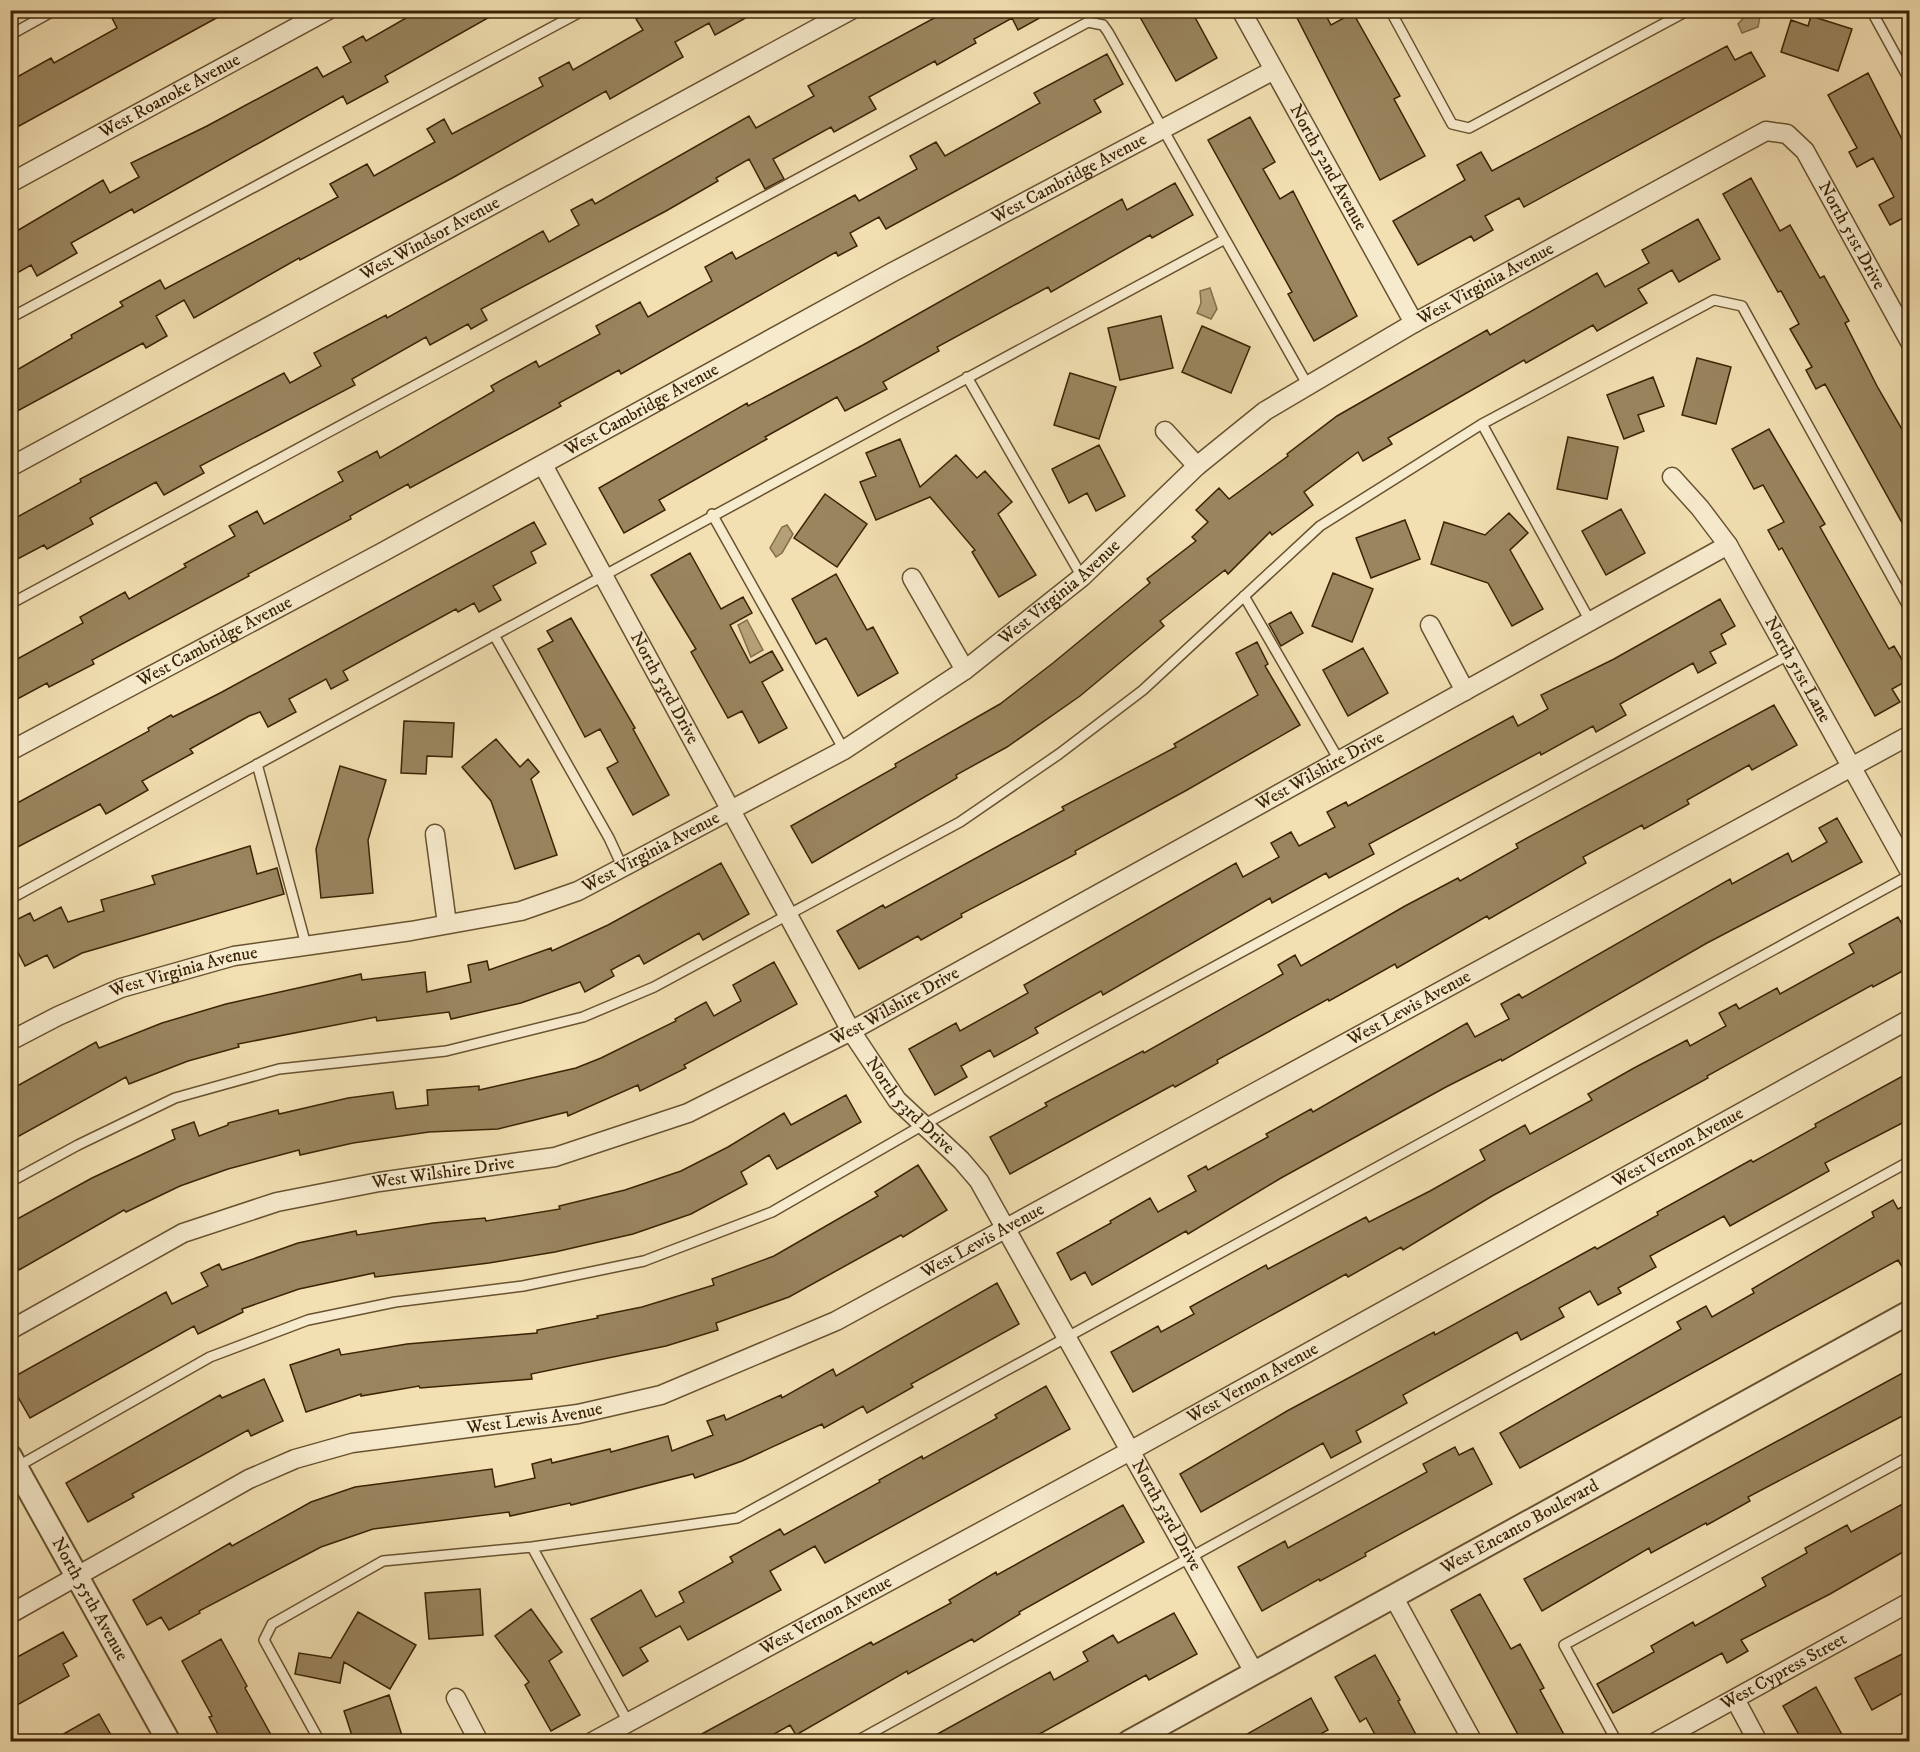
<svg xmlns="http://www.w3.org/2000/svg" width="1920" height="1752" viewBox="0 0 1920 1752" font-family="'IM FELL DW Pica',serif">
<style>
.water{fill:#b4a077;stroke:#846e49;stroke-width:1.5}
.building{fill:#9a855f;stroke:#3b2305;stroke-width:1.5}
.lines{fill:none;stroke-linecap:round;stroke-linejoin:round}
.service-casing{stroke:#695230;stroke-width:12}
.minor-casing{stroke:#695230;stroke-width:21}
.tertiary-casing{stroke:#695230;stroke-width:26}
.service{stroke:#f7ebcd;stroke-width:9}
.minor{stroke:#f7ebcd;stroke-width:18}
.tertiary{stroke:#f7ebcd;stroke-width:22}
.labels{text-anchor:middle;dominant-baseline:central;stroke-width:6;stroke-linejoin:round;paint-order:stroke}
.street-label{font-size:18px;fill:#3b2305;stroke:#f7ebcd}
</style>
<rect width="100%" height="100%" fill="#f2e0b2"/>
<filter id="stains"><feTurbulence type="fractalNoise" baseFrequency=".00333" numOctaves="4"/><feColorMatrix values="0 0 0 0 .2 0 0 0 0 .09 0 0 0 0 .02 0 0 0 .5 -.17"/></filter>
<radialGradient id="worn" r=".72"><stop offset=".6" stop-color="#630" stop-opacity="0"/><stop offset="1" stop-color="#630" stop-opacity=".3"/></radialGradient>
<!-- water -->
<path class="water" d="M1750,11H1761L1758,27L1742,33L1738,24Z
M1210,288L1217,309L1211,319L1197,313L1201,303L1200,291Z
M787,525L793,534L782,553L776,557L770,548L782,527Z
M747,620L763,650L751,657L738,625Z"/>
<!-- building -->
<path class="building" d="M120,10H231L10,131V81L51,58L54,63L117,28L111,16Z
M420,10H502L385,76L388,82L347,104L343,96L134,213L132,209L71,243L77,253L37,276L31,265L10,277V235L103,180L110,193L139,177L131,163L207,126L317,67L323,77L351,62L343,47L363,36L366,41Z
M651,10H760L715,35L709,23L675,42L683,57L610,99L606,91L454,177L300,260L299,258L194,318L184,300L156,316L167,336L146,348L143,343L10,415V374L72,338L71,335L123,306L120,302L160,280L165,289L338,197L330,184L367,164L374,176L435,142L427,129L444,119L452,134L543,86L539,78L569,62L573,70L643,30L636,19Z
M949,10H1054L1018,30L1012,18L974,39L976,43L937,65L935,61L869,97L876,109L834,132L831,127L773,159L784,179L765,189L749,159L716,178L718,181L666,211L481,309L487,320L471,329L468,324L430,345L426,337L352,379L355,385L200,466L204,473L164,495L156,482L90,518L93,524L47,549L44,545L10,563V521L81,482L80,479L284,373L290,383L321,366L314,353L386,315L387,318L543,231L549,242L579,225L571,210L592,199L595,204L749,116L756,128L814,96L808,86Z
M1136,10H1191L1217,58L1176,81Z
M1293,10H1323L1331,25L1353,13L1400,96L1394,99L1425,156L1380,180Z
M1811,16L1852,29L1838,71L1781,52L1791,20L1808,26Z
M1727,46L1735,60L1751,52L1765,76L1524,207L1519,198L1485,216L1493,230L1474,241L1471,236L1418,265L1393,221L1465,180L1457,165L1481,152L1492,171Z
M1107,54L1123,84L1094,100L1101,112L886,229L879,217L850,233L857,246L838,256L836,252L621,374L619,370L559,403L561,406L410,488L408,484L350,516L351,519L248,574L249,576L92,660L94,664L49,687L47,683L10,703V663L83,623L80,617L125,592L129,599L186,567L184,564L235,536L229,526L257,511L264,524L343,481L338,472L377,451L380,458L494,391L491,386L536,361L539,367L600,334L596,326L640,302L648,317L712,281L705,267L732,252L736,259L855,195L859,201L917,169L910,156L936,142L945,156L1040,103L1034,93Z
M1868,73L1910,155V224L1905,217L1890,225L1879,205L1894,197L1873,158L1857,167L1849,152L1857,148L1828,95Z
M1250,117L1275,162L1263,169L1280,199L1293,191L1357,316L1314,341L1288,294L1292,292L1208,140Z
M1751,178L1780,231L1790,225L1820,278L1824,276L1849,321L1845,323L1878,388L1910,443V537L1825,384L1816,389L1806,370L1812,367L1790,329L1799,324L1781,291L1778,292L1723,194Z
M1175,183L1193,215L1152,238L1150,235L1051,292L1048,287L937,347L939,351L883,382L887,389L845,411L837,397L765,437L767,439L659,500L665,510L624,533L599,488L747,403L748,406L863,345L1122,199L1127,210Z
M1698,219L1720,259L1679,282L1672,270L1638,289L1647,303L1597,331L1593,325L1526,363L1524,360L1388,438L1392,444L1363,461L1358,452L1304,492L1313,505L1272,535L1270,532L1228,574L1225,570L1160,621L1164,626L1080,696L1007,747L956,775L957,778L812,863L791,826L896,767L895,764L1000,704L1053,663L1150,583L1147,579L1196,541L1192,537L1208,522L1196,510L1219,488L1229,499L1288,456L1287,454L1337,416L1487,330L1490,335L1597,273L1605,287L1649,263L1642,250Z
M1161,316L1173,368L1120,380L1108,328Z
M1202,326L1250,347L1231,393L1182,372Z
M1697,358L1731,367L1716,424L1682,415Z
M1070,373L1116,387L1099,439L1054,425Z
M1653,377L1664,406L1638,415L1644,431L1624,439L1607,395Z
M1769,429L1825,524L1820,527L1889,649L1894,646L1910,673V679L1892,689L1900,702L1875,716L1782,548L1779,550L1768,530L1784,522L1763,485L1754,489L1732,449Z
M1568,437L1618,447L1607,499L1557,489Z
M900,439L920,487L956,455L977,478L985,471L1012,502L998,514L1036,575L999,597L972,552L975,550L930,497L876,520L860,482L876,476L866,453Z
M1099,445L1125,496L1096,511L1087,493L1069,503L1052,469Z
M825,494L867,524L837,567L794,538Z
M1621,509L1645,553L1606,575L1582,531Z
M1509,513L1528,533L1510,550L1543,609L1512,626L1488,583L1431,564L1444,522L1485,535Z
M1405,520L1420,559L1371,578L1356,538Z
M534,522L546,544L531,552L536,563L493,586L501,600L479,612L474,603L458,612L456,609L343,671L348,680L331,689L326,679L289,699L296,712L268,727L260,712L249,716L190,749L193,753L142,781L148,790L106,814L100,804L10,851V807L149,731L148,728L171,715L173,717L222,692Z
M690,553L721,609L743,597L752,613L730,625L750,663L772,651L783,670L762,682L787,728L759,743L742,711L728,718L691,652L696,649L651,575Z
M1333,573L1373,589L1352,642L1312,626Z
M836,574L867,630L873,627L898,673L858,696L826,638L816,644L792,599Z
M1720,599L1735,626L1721,634L1726,644L1710,652L1716,663L1698,673L1693,663L1620,704L1626,715L1596,732L1593,726L1541,755L1540,752L1369,844L1374,854L1329,878L1326,873L1272,903L1270,898L1103,995L1101,991L1035,1028L1038,1033L994,1057L990,1050L961,1066L967,1077L935,1095L909,1049L956,1023L960,1031L1028,993L1024,985L1236,863L1243,877L1279,857L1271,843L1291,832L1299,846L1335,827L1327,812L1346,802L1348,806L1513,716L1518,726L1548,709L1541,695L1614,659Z
M1291,612L1303,633L1281,646L1269,624Z
M571,618L635,728L633,729L669,795L633,815L607,768L618,762L600,729L585,737L538,649L553,641L547,631Z
M1257,642L1268,664L1265,666L1300,725L1187,790L1075,851L1076,854L961,914L962,917L921,940L918,936L859,969L837,931L883,905L885,908L1064,810L1062,807L1176,747L1174,744L1258,695L1236,653Z
M1363,648L1388,693L1348,716L1323,670Z
M1774,705L1797,745L1752,770L1749,765L1687,800L1689,804L1644,829L1642,825L1583,857L1586,863L1489,919L1487,916L1397,968L1395,964L1329,1001L1328,999L1217,1060L1218,1063L1175,1087L1173,1085L1010,1174L990,1137L1047,1106L1045,1103L1143,1051L1144,1053L1283,974L1278,965L1295,955L1301,966L1405,906L1458,878L1460,881L1518,848L1516,844Z
M404,721L454,723L452,757L427,756L426,774L401,773Z
M496,739L520,767L528,759L539,772L531,779L557,855L515,869L491,801L462,767Z
M340,766L386,780L368,840L373,893L321,898L316,849Z
M1837,818L1862,862L1707,943L1502,1061L1501,1059L1446,1087L1281,1178L1188,1234L1186,1231L1092,1285L1085,1272L1071,1280L1057,1253L1111,1223L1110,1221L1150,1198L1158,1212L1196,1191L1188,1176L1206,1166L1208,1170L1268,1137L1266,1134L1311,1109L1313,1112L1467,1023L1475,1037L1509,1019L1501,1004L1519,994L1522,998L1730,879L1732,884L1788,853L1792,862L1827,842L1819,828Z
M250,846L257,874L277,868L284,894L82,953L54,968L47,955L25,966L10,937V923L30,913L34,921L61,907L68,922L104,911L101,900L155,884L152,876Z
M721,863L749,914L703,940L699,933L644,964L639,955L611,970L614,976L585,992L580,982L521,1003L451,1019L449,1012L377,1021L376,1017L238,1044L239,1047L188,1061L129,1084L126,1077L10,1141V1090L96,1042L99,1048L162,1023L226,1004L361,974L362,980L425,972L427,992L471,982L468,965L487,961L489,970L551,948L552,951L608,925Z
M1898,917L1910,938V967L1873,987L1872,985L1707,1076L1708,1078L1492,1196L1403,1250L1401,1247L1348,1277L1346,1274L1133,1392L1111,1352L1158,1326L1161,1332L1194,1314L1190,1307L1266,1265L1268,1269L1366,1217L1369,1222L1430,1191L1485,1160L1480,1150L1525,1125L1530,1134L1592,1100L1588,1094L1634,1068L1687,1040L1690,1046L1726,1026L1719,1013L1736,1004L1739,1009L1777,988L1780,994L1854,953L1849,944Z
M774,962L797,1004L684,1065L686,1068L640,1091L638,1085L568,1116L567,1112L498,1129L429,1132L353,1143L300,1155L299,1150L228,1169L180,1186L126,1212L124,1210L19,1270L10,1255V1223L92,1178L175,1139L172,1130L194,1122L199,1136L228,1125V1123L278,1110L279,1114L348,1098L393,1092L396,1109L428,1105L427,1090L479,1086V1090L576,1068L601,1058L676,1021L675,1019L706,1002L714,1016L741,1001L733,985Z
M1910,1072V1119L1825,1163L1829,1171L1730,1226L1724,1216L1650,1256L1656,1267L1618,1288L1621,1293L1598,1305L1590,1291L1559,1308L1564,1317L1521,1340L1517,1332L1403,1395L1407,1403L1356,1431L1361,1442L1331,1458L1323,1443L1201,1512L1180,1474L1287,1411L1434,1332L1435,1335L1595,1247L1597,1249L1658,1215L1657,1212L1751,1160L1753,1162L1816,1127L1815,1124Z
M846,1095L861,1122L777,1169L769,1155L741,1172L747,1184L691,1214L633,1234L555,1252L489,1263L375,1277L374,1273L299,1289L242,1309L243,1312L198,1334L194,1326L30,1418L10,1383V1379L166,1292L172,1304L208,1286L201,1273L219,1264L222,1270L298,1243L356,1231L357,1235L433,1223L485,1218L486,1221L560,1209L559,1206L625,1190L681,1171L728,1147L784,1113L791,1125Z
M918,1165L947,1210L903,1237L901,1235L789,1297L716,1323L718,1330L666,1346L531,1374L532,1379L420,1388L419,1386L361,1396V1394L306,1412L290,1365L339,1349L341,1355L407,1344L537,1333V1330L598,1318L597,1316L642,1307L714,1285L712,1279L774,1256L878,1196L875,1192Z
M1893,1200L1898,1209L1910,1203V1280L1898,1260L1520,1468L1500,1433L1681,1329L1677,1322L1706,1306L1712,1317L1754,1293L1752,1289L1874,1217L1872,1212Z
M997,1283L1019,1324L911,1384L913,1387L867,1413L863,1406L824,1428L822,1424L742,1461L695,1478L693,1474L571,1505L570,1503L510,1516L509,1512L373,1529L321,1547L199,1611L200,1613L169,1630L161,1617L147,1625L133,1600L230,1543L232,1546L311,1502L355,1487L492,1469L495,1487L535,1478L532,1464L551,1459L552,1463L610,1449L611,1452L668,1436L672,1451L713,1435L707,1421L724,1415L726,1420L781,1395L782,1398L833,1369L836,1376Z
M1910,1369V1412L1748,1497L1750,1501L1707,1525L1706,1523L1651,1553L1649,1548L1542,1611L1524,1579Z
M264,1379L283,1421L251,1436L248,1430L132,1494L134,1497L88,1522L66,1483L220,1395L222,1398Z
M1046,1386L1070,1429L825,1563L815,1546L770,1571L781,1590L688,1640L680,1626L640,1648L648,1661L623,1676L591,1619L641,1590L656,1617L684,1602L679,1592L733,1562L730,1557L780,1529L784,1535L880,1482L879,1480L922,1456L923,1459L997,1418L995,1415Z
M1455,1447L1459,1455L1473,1448L1492,1484L1365,1553L1366,1556L1320,1581L1319,1579L1262,1611L1238,1567L1285,1541L1288,1548L1427,1472L1423,1464Z
M1910,1500V1548L1830,1594L1741,1640L1748,1651L1727,1663L1722,1653L1613,1713L1597,1684L1654,1652L1651,1646L1693,1622L1695,1626L1766,1586L1762,1578L1807,1553L1805,1548L1847,1525L1851,1532Z
M1123,1505L1144,1542L1019,1612L1020,1614L974,1642L972,1639L908,1674L907,1671L796,1735L790,1725L760,1742H687L871,1642L873,1645L951,1603L949,1600L996,1572L997,1575Z
M480,1589L483,1635L429,1639L425,1593Z
M1480,1594L1511,1649L1520,1644L1544,1688L1540,1690L1568,1742H1522L1451,1610Z
M531,1609L562,1652L549,1661L580,1715L551,1731L525,1685L529,1682L495,1636Z
M358,1612L416,1645L390,1689L344,1662L340,1683L295,1674L299,1653L331,1658Z
M1174,1613L1197,1654L1149,1680L1146,1675L1025,1742H923L1050,1672L1054,1680L1088,1661L1083,1652L1113,1635L1118,1643Z
M63,1632L77,1656L63,1664L69,1676L10,1709V1661Z
M221,1639L247,1686L245,1688L275,1742H222L209,1717L212,1716L182,1661Z
M1910,1650V1689L1872,1710L1855,1678Z
M1375,1655L1400,1700L1398,1701L1420,1742H1379L1366,1718L1360,1722L1335,1677Z
M1816,1687L1846,1742H1803L1783,1706Z
M389,1695L404,1742H354L344,1711Z
M1311,1698L1328,1730L1306,1742H1233Z
M99,1714L115,1742H49Z"/>
<g class="lines">
<!-- service casing -->
<g class="service-casing">
<path id="service" d="M1390,10L1452,124L1469,128L1689,10
M1871,10L1910,81
M10,35L55,10
M10,318L584,10
M967,377L1082,577
M1482,424L1590,621
M712,514L844,750
M1244,596L1339,760
M10,604L1088,22L1103,25L1108,32L1307,384
M494,635L609,838L622,866
M257,764L306,945
M10,899C415,678 819,457 1225,239
M10,1182L78,1145L175,1098L279,1069L446,1051L583,1017L654,987L960,822L1059,754L1143,690L1320,526L1482,424L1714,300L1742,306L1910,610
M15,1468L210,1357L308,1320L395,1302L523,1286L644,1261L772,1212L923,1125L1790,654
M532,1547L628,1722
M320,1742L264,1640L272,1624L383,1561L532,1547L737,1518L1910,875
M855,1742L1910,1161
M1617,1742L1564,1645L1910,1456
M1898,1742L1910,1735"/>
</g>
<!-- minor casing -->
<g class="minor-casing">
<g id="minor">
<path id="s1" d="M1241,10L1414,323"/>
<path id="s2" d="M10,183L328,10"/>
<path d="M1165,431L1197,466"/>
<path id="s3" d="M543,465L851,1031L897,1100L961,1160L979,1181L1254,1672"/>
<path id="s4" d="M10,467L851,10"/>
<path id="s5" d="M1672,477L1700,508L1728,545L1910,872"/>
<path d="M912,578L965,670"/>
<path d="M1430,625L1465,691"/>
<path id="s6" d="M10,751L381,553L891,273L1274,70"/>
<path d="M435,834L447,924"/>
<path id="s7" d="M10,1041L58,1016L121,988L234,956L411,931L521,911L578,891L844,750L965,670L1082,577L1197,466L1265,411L1414,323L1766,131L1787,134L1805,151L1910,342"/>
<path id="s8" d="M10,1330L183,1233L277,1202L379,1182L555,1157L688,1113L851,1031L1728,545"/>
<path d="M1393,1596L1473,1742"/>
<path id="s9" d="M10,1614L249,1479L295,1459L352,1443L578,1414L661,1395L836,1321L1910,735"/>
<path d="M456,1698L479,1742"/>
<path d="M1735,1699L1758,1742"/>
<path id="s10" d="M592,1742L1130,1451L1910,1019"/>
<path id="s11" d="M1656,1742L1910,1602"/>
</g>
</g>
<!-- tertiary casing -->
<g class="tertiary-casing">
<g id="tertiary">
<path id="s12" d="M10,1456L169,1742"/>
<path id="s13" d="M1129,1742L1910,1312"/>
</g>
</g>
<!-- service -->
<use href="#service" class="service"/>
<!-- minor -->
<use href="#minor" class="minor"/>
<!-- tertiary -->
<use href="#tertiary" class="tertiary"/>
</g>
<g class="labels">
<!-- street labels -->
<g class="street-label">
<text stroke="none"><textPath href="#s2" startOffset="182">West Roanoke Avenue</textPath></text>
<text stroke="none"><textPath href="#s1" startOffset="180">North 52nd Avenue</textPath></text>
<text stroke="none"><textPath href="#s6" startOffset="1204">West Cambridge Avenue</textPath></text>
<text stroke="none"><textPath href="#s7" startOffset="2151">North 51st Drive</textPath></text>
<text stroke="none"><textPath href="#s4" startOffset="478">West Windsor Avenue</textPath></text>
<text stroke="none"><textPath href="#s7" startOffset="1689">West Virginia Avenue</textPath></text>
<text stroke="none"><textPath href="#s6" startOffset="718">West Cambridge Avenue</textPath></text>
<text stroke="none"><textPath href="#s7" startOffset="1160">West Virginia Avenue</textPath></text>
<text stroke="none"><textPath href="#s6" startOffset="232">West Cambridge Avenue</textPath></text>
<text stroke="none"><textPath href="#s5" startOffset="231">North 51st Lane</textPath></text>
<text stroke="none"><textPath href="#s3" startOffset="254">North 53rd Drive</textPath></text>
<text stroke="none"><textPath href="#s8" startOffset="1438">West Wilshire Drive</textPath></text>
<text stroke="none"><textPath href="#s7" startOffset="674">West Virginia Avenue</textPath></text>
<text stroke="none"><textPath href="#s7" startOffset="188">West Virginia Avenue</textPath></text>
<text stroke="none"><textPath href="#s8" startOffset="952">West Wilshire Drive</textPath></text>
<text stroke="none"><textPath href="#s9" startOffset="1540">West Lewis Avenue</textPath></text>
<text stroke="none"><textPath href="#s3" startOffset="740">North 53rd Drive</textPath></text>
<text stroke="none"><textPath href="#s10" startOffset="1238">West Vernon Avenue</textPath></text>
<text stroke="none"><textPath href="#s8" startOffset="466">West Wilshire Drive</textPath></text>
<text stroke="none"><textPath href="#s9" startOffset="1054">West Lewis Avenue</textPath></text>
<text stroke="none"><textPath href="#s10" startOffset="752">West Vernon Avenue</textPath></text>
<text stroke="none"><textPath href="#s9" startOffset="568">West Lewis Avenue</textPath></text>
<text stroke="none"><textPath href="#s3" startOffset="1226">North 53rd Drive</textPath></text>
<text stroke="none"><textPath href="#s13" startOffset="446">West Encanto Boulevard</textPath></text>
<text stroke="none"><textPath href="#s12" startOffset="164">North 55th Avenue</textPath></text>
<text stroke="none"><textPath href="#s10" startOffset="266">West Vernon Avenue</textPath></text>
<text stroke="none"><textPath href="#s11" startOffset="146">West Cypress Street</textPath></text>
</g>
</g>
<!-- margin -->
<rect width="1920" height="1752" fill="none" stroke="#f2e0b2" stroke-width="36"/>
<rect x="12" y="12" width="1896" height="1728" fill="none" stroke="#3b2305" stroke-width="3"/>
<rect x="18" y="18" width="1884" height="1716" fill="none" stroke="#3b2305" stroke-width="1.5"/>
<rect width="100%" height="100%" filter="url(#stains)"/>
<rect width="100%" height="100%" fill="url(#worn)"/>
</svg>
